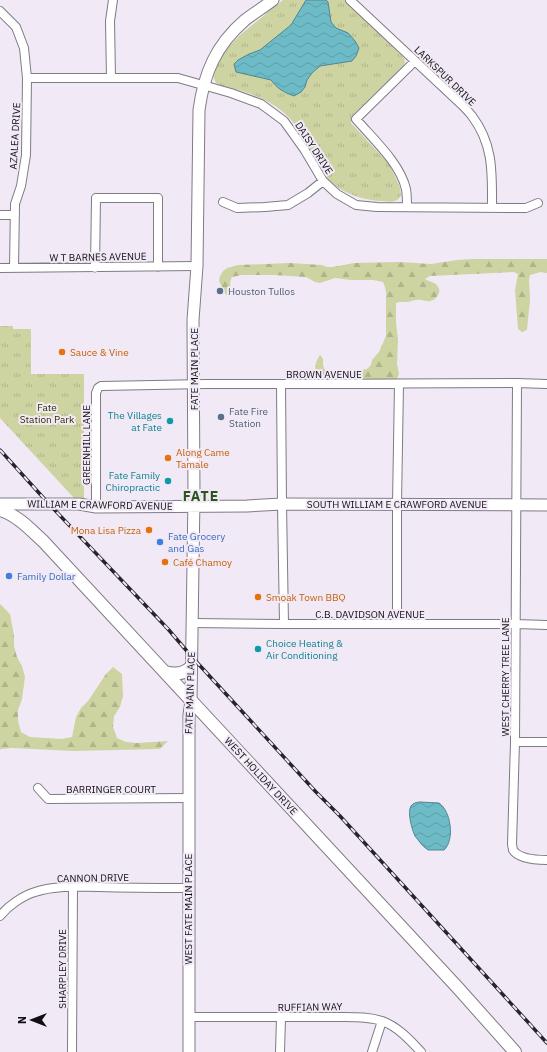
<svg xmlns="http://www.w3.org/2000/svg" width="547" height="1052" viewBox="0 0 547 1052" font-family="'IBM Plex Sans',sans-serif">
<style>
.forest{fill:url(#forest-firs)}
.park{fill:url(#park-tufts)}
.water{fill:url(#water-waves);stroke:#508791}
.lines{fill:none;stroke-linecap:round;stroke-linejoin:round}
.street-casing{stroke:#807a85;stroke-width:10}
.secondary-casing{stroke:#807a85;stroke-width:13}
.primary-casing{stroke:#807a85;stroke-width:14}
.street{stroke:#fff;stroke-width:8}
.secondary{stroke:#fff;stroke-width:11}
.primary{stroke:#fff;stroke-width:12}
.rail-casing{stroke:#272529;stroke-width:3.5}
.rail{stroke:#f1eaf6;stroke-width:2;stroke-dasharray:6;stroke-linecap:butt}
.service-dot{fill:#5c6f8a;stroke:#f1eaf6;stroke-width:1.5}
.food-dot{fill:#e8710a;stroke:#f1eaf6;stroke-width:1.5}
.culture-dot{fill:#0f9aa8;stroke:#f1eaf6;stroke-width:1.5}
.shop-dot{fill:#3f7fe0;stroke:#f1eaf6;stroke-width:1.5}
.labels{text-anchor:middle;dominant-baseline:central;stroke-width:4;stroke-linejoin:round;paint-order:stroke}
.street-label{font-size:10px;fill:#100e12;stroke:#f1eaf6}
.service-label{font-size:10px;fill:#4e5e75;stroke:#f1eaf6;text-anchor:start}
.food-label{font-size:10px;fill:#c56008;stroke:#f1eaf6;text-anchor:start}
.park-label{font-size:10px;fill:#2c2f00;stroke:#f1eaf6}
.culture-label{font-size:10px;fill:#0d838f;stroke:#f1eaf6;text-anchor:end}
.shop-label{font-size:10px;fill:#366cbe;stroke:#f1eaf6;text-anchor:start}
.district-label{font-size:14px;font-weight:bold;letter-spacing:1px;fill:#2b551b;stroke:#f1eaf6}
</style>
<defs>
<pattern id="forest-firs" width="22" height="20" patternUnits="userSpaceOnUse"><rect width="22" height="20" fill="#ced3a2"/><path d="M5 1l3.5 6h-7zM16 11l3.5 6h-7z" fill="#b0b48a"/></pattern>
<pattern id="park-tufts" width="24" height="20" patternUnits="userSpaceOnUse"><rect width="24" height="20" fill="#ced3a2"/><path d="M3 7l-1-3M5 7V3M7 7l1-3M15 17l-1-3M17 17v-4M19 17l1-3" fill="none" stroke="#b0b48a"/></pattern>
<pattern id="water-waves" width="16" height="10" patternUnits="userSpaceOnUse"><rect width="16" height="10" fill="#6cbbc7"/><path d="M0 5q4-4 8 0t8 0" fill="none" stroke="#5da0aa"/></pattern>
</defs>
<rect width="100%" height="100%" fill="#f1eaf6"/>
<!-- forest -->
<path class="forest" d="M473,259H547V273L541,272L530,275L529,280L530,300L527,330L522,332L518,329L515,290L518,274L514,272L430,276L425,279C429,282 436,282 438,287C442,292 436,300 430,301C427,302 424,300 421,300C416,299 413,301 408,302C403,302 401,301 396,303V323L398,339L397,364L399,374L397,379L387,380H324L319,379C314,371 314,363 320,355L323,359V364L324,369L334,372L361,370L367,369L371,365L372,360L379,352L386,336V292L385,287L383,282L373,280H351L335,278L320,283L315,282L306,277L274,275H242L232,277L230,282L231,292L226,295L219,281L220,276L223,271L227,268L238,265L290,263L322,265L327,267H333L354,263L399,262L431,264L457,260Z
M0,604L10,614L14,635V646L17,657L22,666L25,677L22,699L18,710V721L21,732L30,737L62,739L72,737L76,717L81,708L88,701L106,674L113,667L122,674L123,696L120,707L114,716L113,727L117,738L126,742L137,743L168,741L160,749L74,751L12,748L1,749L0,750Z"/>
<!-- park -->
<path class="park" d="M283,0H346L404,58L405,62L404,65L351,117V123L389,164L400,187L401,195C401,196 398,200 397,200C393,203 384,201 379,201C356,199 332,189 320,168C308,149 301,127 283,112C270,101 255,95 239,90C232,88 223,87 216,83L213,76L214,72L222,54L240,35Z
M0,326H13V329H31V374H84V498H74L0,418Z"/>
<!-- water -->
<path class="water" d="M306,0H326L328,2L331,22L336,28L348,33L355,41L359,48L356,56L352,61L320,66L312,73L307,80L305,87L301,92L294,96C283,92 278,89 271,80L236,72L234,64L238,60L249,54L260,50L291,25Z
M420,802L439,803C451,811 455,840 444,850H428C422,846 419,841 415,836C412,830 407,812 411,806C413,803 417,802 420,802Z"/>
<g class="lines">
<!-- street casing -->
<g class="street-casing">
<path id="street" d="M350,0L461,104C465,108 469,112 472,116C494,145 492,174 492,208
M0,11L16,27L24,48L27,78L26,155L21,186L15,204L14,268
M27,78H178L231,93L261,104L284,121L304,149L323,181L337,194L356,205L377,207L526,208L538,203
M111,78L110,21L113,0
M223,202L237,208L265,207L288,205L308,193L323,181
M407,207C407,201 407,195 406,189C400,163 373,139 356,119L415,61
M0,215H15
M0,268L197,266
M95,268L96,198H158V267
M517,383L515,742L512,844C512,845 513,849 513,850C519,859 538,860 547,860
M281,384L282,504L284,624
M96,507V393L98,388L101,386L206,384H281L517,383L547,384
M192,623L284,624H515L547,625
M397,624V504L399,384
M515,742H547
M38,788L48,799L188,798
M0,916C8,906 22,896 35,892C55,885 78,887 99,887C129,888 158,888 188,888
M189,1017H344C357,1017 370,1017 382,1021C397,1026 410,1040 421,1052
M72,1052L73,887
M280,1052L281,1018
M372,1052L382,1021"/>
</g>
<!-- secondary casing -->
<g class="secondary-casing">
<path id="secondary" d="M0,504H79L96,507L247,506L282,504L547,505
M189,1052V715L191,701L194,496L193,320L197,266L199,110C204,73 216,45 245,20C254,13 264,7 273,0"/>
</g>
<!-- primary casing -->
<g class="primary-casing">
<path id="primary" d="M0,510C17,515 30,529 43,541L458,988L515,1052
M165,672C175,675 184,674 191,667"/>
</g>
<!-- street -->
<use href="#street" class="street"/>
<!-- secondary -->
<use href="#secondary" class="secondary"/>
<!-- primary -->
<use href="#primary" class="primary"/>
<!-- rail casing -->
<g class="rail-casing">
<path id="rail" d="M0,450L49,504L168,629L192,657L316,792L340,816L547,1043"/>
</g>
<!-- rail -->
<use href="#rail" class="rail"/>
</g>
<!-- markers -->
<g class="service-dot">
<circle cx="220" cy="291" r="4"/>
<circle cx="221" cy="417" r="4"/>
</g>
<g class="food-dot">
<circle cx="62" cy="352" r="4"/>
<circle cx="168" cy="458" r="4"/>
<circle cx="149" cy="530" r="4"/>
<circle cx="165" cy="562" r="4"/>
<circle cx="258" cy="597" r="4"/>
</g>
<g class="culture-dot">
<circle cx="170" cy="421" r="4"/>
<circle cx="168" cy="481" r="4"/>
<circle cx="258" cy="649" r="4"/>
</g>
<g class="shop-dot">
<circle cx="160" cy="542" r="4"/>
<circle cx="9" cy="576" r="4"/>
</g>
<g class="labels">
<!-- street labels -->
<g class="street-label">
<text transform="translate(445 76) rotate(44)">LARKSPUR DRIVE</text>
<text transform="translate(15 136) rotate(-87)">AZALEA DRIVE</text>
<text transform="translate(314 148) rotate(57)">DAISY DRIVE</text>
<text transform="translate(98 257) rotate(-1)">W T BARNES AVENUE</text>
<text transform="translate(194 369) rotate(-90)">FATE MAIN PLACE</text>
<text x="324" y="374">BROWN AVENUE</text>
<text transform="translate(86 445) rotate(-90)">GREENHILL LANE</text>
<text x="397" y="504">SOUTH WILLIAM E CRAWFORD AVENUE</text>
<text transform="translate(100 505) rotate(1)">WILLIAM E CRAWFORD AVENUE</text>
<text x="370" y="614">C.B. DAVIDSON AVENUE</text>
<text transform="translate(505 677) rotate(-90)">WEST CHERRY TREE LANE</text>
<text transform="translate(190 693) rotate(-88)">FATE MAIN PLACE</text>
<text transform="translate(261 776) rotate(47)">WEST HOLIDAY DRIVE</text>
<text x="111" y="789">BARRINGER COURT</text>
<text transform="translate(93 878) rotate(-1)">CANNON DRIVE</text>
<text transform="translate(188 909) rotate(-90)">WEST FATE MAIN PLACE</text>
<text transform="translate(62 969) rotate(-90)">SHARPLEY DRIVE</text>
<text transform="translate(310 1007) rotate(-1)">RUFFIAN WAY</text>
</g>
<!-- service labels -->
<g class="service-label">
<text x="228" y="291">Houston Tullos</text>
<text x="229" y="411">Fate Fire<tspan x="229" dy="12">Station</tspan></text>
</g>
<!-- food labels -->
<g class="food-label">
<text x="70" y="352">Sauce &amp; Vine</text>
<text x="176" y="452">Along Came<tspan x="176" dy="12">Tamale</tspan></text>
<text x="141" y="530" text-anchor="end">Mona Lisa Pizza</text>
<text x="173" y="562">Café Chamoy</text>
<text x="266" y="597">Smoak Town BBQ</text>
</g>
<!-- park labels -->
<g class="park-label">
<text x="47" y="407">Fate<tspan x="47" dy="12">Station Park</tspan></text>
</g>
<!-- culture labels -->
<g class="culture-label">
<text x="162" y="415">The Villages<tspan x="162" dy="12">at Fate</tspan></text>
<text x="160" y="475">Fate Family<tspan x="160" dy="12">Chiropractic</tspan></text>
<text x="266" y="643" text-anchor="start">Choice Heating &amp;<tspan x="266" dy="12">Air Conditioning</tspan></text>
</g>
<!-- shop labels -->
<g class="shop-label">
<text x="168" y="536">Fate Grocery<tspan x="168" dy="12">and Gas</tspan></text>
<text x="17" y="576">Family Dollar</text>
</g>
<!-- district labels -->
<g class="district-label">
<text x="201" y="496">FATE</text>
</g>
</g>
<!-- north arrow -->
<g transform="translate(32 1020) rotate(270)" stroke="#f1eaf6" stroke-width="3" paint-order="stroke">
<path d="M0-3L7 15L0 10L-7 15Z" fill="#100e12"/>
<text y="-6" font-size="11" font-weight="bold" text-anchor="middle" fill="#100e12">N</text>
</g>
</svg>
